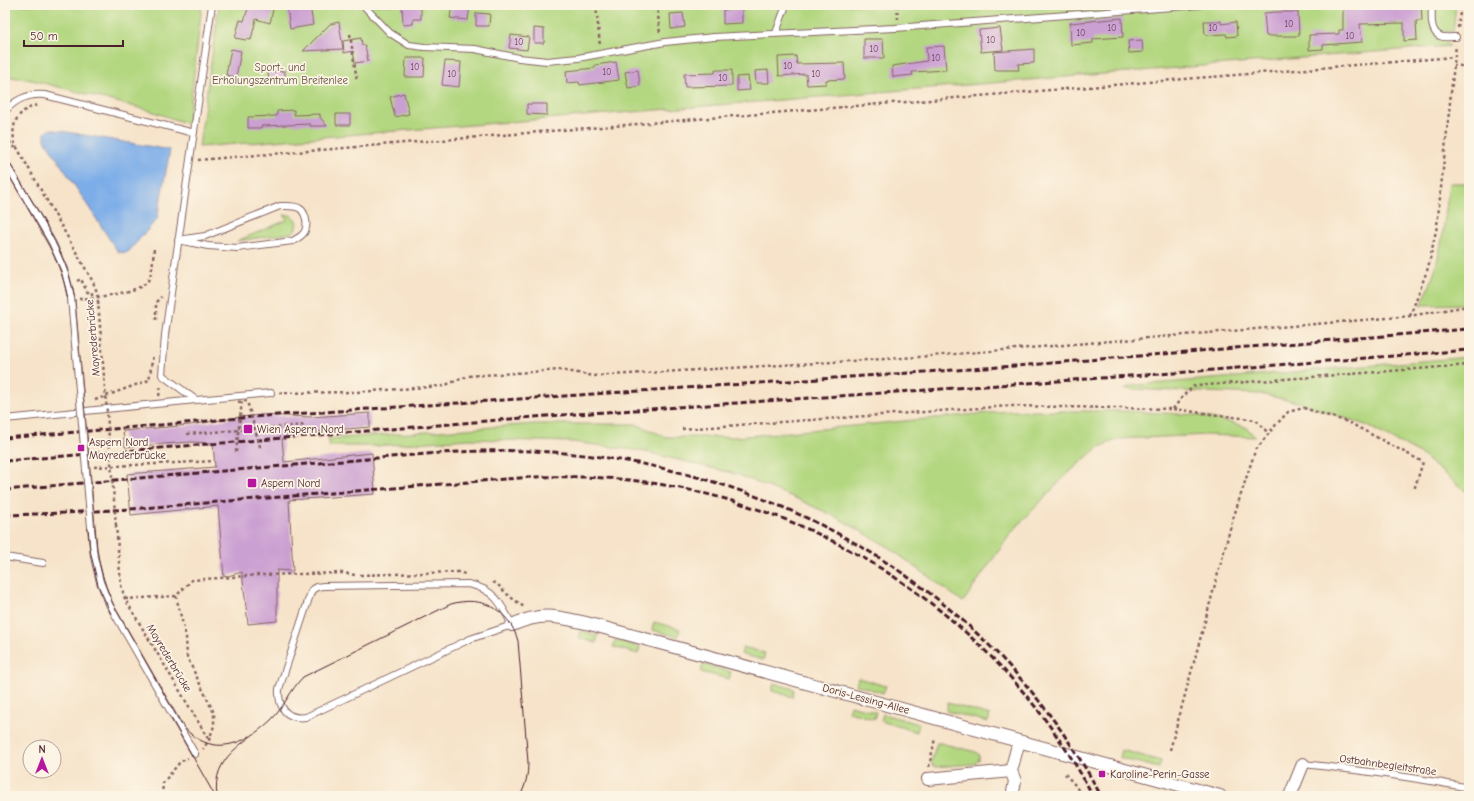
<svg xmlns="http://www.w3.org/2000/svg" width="1474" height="801" viewBox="0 0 1474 801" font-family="'Comic Neue',sans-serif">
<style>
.green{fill:#b3d780;stroke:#7e7b56}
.water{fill:#7dade8;stroke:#64668a}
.building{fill:#ca9fd2}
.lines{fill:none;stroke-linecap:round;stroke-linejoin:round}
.lane-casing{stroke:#866462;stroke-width:8}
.street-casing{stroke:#866462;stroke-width:14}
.path{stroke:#866462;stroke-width:2.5;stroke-dasharray:3 3;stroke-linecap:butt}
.lane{stroke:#fff;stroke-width:6}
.street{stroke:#fff;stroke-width:12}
.tram{stroke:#4a1f2b;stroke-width:1}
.rail{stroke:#4a1f2b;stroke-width:3;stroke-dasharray:6 3;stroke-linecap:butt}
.lane-bridge-casing{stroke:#866462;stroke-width:8;stroke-linecap:butt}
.path-bridge{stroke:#866462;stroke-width:2.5;stroke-dasharray:3 3;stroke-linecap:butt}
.lane-bridge{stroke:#fff;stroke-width:6}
.poi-dot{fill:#b5179e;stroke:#fcf5e5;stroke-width:1.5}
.labels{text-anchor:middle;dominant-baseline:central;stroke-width:3.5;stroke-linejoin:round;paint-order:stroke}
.number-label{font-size:9px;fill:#6a3f55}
.park-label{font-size:11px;fill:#644d40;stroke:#fcf5e5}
.street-label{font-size:11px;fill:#4a1f2b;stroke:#fcf5e5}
.poi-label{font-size:11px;fill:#4a1f2b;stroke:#fcf5e5;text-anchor:start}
</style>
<rect width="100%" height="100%" fill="#fcf5e5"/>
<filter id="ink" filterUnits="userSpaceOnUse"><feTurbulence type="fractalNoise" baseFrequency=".025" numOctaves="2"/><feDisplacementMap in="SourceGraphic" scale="8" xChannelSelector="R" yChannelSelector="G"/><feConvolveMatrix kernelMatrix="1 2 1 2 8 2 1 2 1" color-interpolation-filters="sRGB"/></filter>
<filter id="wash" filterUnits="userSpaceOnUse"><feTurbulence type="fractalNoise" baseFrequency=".012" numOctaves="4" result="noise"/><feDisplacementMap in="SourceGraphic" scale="16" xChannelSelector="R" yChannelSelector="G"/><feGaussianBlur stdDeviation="0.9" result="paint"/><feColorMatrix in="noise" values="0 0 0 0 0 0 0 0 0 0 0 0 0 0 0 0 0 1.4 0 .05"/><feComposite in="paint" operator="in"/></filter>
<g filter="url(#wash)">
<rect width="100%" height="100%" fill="#f6e3c9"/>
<!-- green -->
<path class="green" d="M5,5H202L188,124L151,111L32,80L5,76Z
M219,5H1456L1453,32L1446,31V41L1450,46L199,147Z
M1449,183H1469V304L1421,305C1441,267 1444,225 1449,183Z
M284,215H290C298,219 299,227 292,233L237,241L287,220Z
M1469,357V494L1420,454L1368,426L1297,402L1260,394L1125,389L1129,386Z
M1009,411H1127L1197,415L1228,422L1246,427L1255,437L1207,435L1119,439L1097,448L1064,477L1011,533L963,602L887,546L838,518L795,498L736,474L642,451L573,442L468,439L375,446H329L328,439L535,424H636L666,437H737Z
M654,622L680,629L678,637L652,630Z
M581,631L598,635L596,643L579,638Z
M615,640L640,647L638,654L613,647Z
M743,647L765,653L763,660L741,654Z
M703,664L731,672L729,679L701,672Z
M858,678L886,686L883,693L856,685Z
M774,683L794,689L793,697L772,691Z
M948,703L990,715L988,722L946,711Z
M850,705L876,712L874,719L849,712Z
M883,714L919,724L917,732L881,721Z
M937,743H940L976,752L979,755V760L974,764L935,767L932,765L931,762Z
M1122,750L1161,761L1159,768L1120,758Z"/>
<!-- water -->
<path class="water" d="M50,129L170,150L157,219L129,251L125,253L118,252L45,140V133Z"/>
<g id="blocks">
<!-- building -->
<path class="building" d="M249,5H274L270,23L256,19L251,40L246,39V40L235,38L240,20L244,21Z
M310,5L313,25L290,29L287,8Z
M402,5H421V19H413V24L403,25Z
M452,5L470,6L468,20L450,18Z
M1367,5H1421L1422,21H1416L1417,40L1404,41V23L1360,24L1362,42L1323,45V49L1309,50V35L1339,34V30H1343V7Z
M742,9V23L723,24V10Z
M1276,12H1298L1299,36H1266L1264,13Z
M476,13L490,14L489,26H476Z
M683,13L685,27L671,29L670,14Z
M1122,18L1123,37L1093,39V43L1071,45L1070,23Z
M1204,21H1221V24L1236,22L1237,36L1227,37L1226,34L1205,35Z
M339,22L343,49L303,51L330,24Z
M534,28L544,29V43H534Z
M1000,28L1003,50L981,52L979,30Z
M511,35L529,37L527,50L509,48Z
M361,38L362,45H365L368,61L355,63L353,51L344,53L343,41Z
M864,39H883L884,58H864Z
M1142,40L1143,52L1129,53L1128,41Z
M944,46L946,70L912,72L913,75L893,77L892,66L927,61L926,47Z
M231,49L241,51L236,77L226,75Z
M1034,49V63L1018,64L1019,70H995L994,52Z
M796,56L797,64L844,63L845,79L826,80V84L807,85L806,74L779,76L778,57Z
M406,58H425L424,77H405Z
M445,61L461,62L459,87L442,85Z
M616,62L619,80L580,85L579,82L567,83L566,71L595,68V65Z
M638,70L640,86L628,88L625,72Z
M715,70H732V86L685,87L684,74L715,73Z
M768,70L769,83H756L755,71Z
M285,71V83L269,84L268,72Z
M748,76L750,90L737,91V77Z
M404,93L409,114L395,117L390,97Z
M527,104H547V115L527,114Z
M294,110V115L320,114V117L327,126H310V124L261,126V128H248V117L277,116V111Z
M336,114H350V125H336Z
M370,413V427L312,432L282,438L284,462L372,453L375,494L289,500L293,571L277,570V621L248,624L242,572L224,577L218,506L131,515L127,474L215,467L213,443L191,442L125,447L123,431L190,425L240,417L263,415L311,417Z"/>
</g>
</g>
<g filter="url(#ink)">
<use href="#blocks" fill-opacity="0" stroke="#866462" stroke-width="1"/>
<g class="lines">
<!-- lane casing -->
<g class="lane-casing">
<path id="lane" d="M363,5L390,33L409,45L424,47L475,49L519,58L547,61L578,58L665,42L714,37L895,28L1199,5
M1432,5C1432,14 1429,31 1440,36C1444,38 1452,37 1456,37
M776,33L786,5
M5,111C16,99 28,93 45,95L194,133
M5,162L52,242L65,271L71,298
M280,206C286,206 293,205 299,208C306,212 308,224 305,231C303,236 297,238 293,241L237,248L208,246L178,240L205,236Z
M196,400L271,393
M5,419L196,400L162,375L165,335L212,5
M91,527L94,557L100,582L109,604L195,754
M5,557L43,563
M468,584C494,589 501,603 512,625L470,639L306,717C286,720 278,707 279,689L310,595L312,590L317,587L323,586Z
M1303,764C1359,770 1414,777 1469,788"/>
</g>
<!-- street casing -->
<g class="street-casing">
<path id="street" d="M512,625C544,611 558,617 590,624L1220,796
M928,779L1011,771
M1013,792L1015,781L1011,771L1019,741
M1290,796L1303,764"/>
</g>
<!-- path -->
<path class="path" d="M596,5L600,46
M657,5L660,34
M897,5L898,19
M1458,28L1461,5
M350,34L357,81
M1453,65L1469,67
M37,105C17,111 10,124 15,144L93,282L97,292L98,301
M5,137L17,150
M198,160L1454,57
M77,281L81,279L87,292H92V298
M79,299C93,298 138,293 147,282C153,274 153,258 154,248
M1410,316L1428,268L1437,226L1456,45
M156,320V302L161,297
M279,393L357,392L443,386L468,376L561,370L594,376L919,357L1410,316L1469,306
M159,396L161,385
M95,400L149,380L153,355
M1173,409L1183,396L1194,386L1469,365
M682,429L1009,406L1173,409L1256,420L1269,434
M187,434L306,425
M94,467L215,461
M116,525L121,585L125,599L209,740
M360,575L458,572L465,574
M493,582L498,585L509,596L524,607
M176,596L186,637L187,657L214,713V726L209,740L203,749
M125,599L176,596L192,580L260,575L343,573L355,575
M1170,750L1232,522L1255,451L1273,428L1288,412L1304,408L1348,422L1423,462L1414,490
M929,767L935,738
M1065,774L1076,786L1081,796
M162,796L163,783L180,762L188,758"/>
<!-- lane -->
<use href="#lane" class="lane"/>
<!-- street -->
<use href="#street" class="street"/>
<!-- tram -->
<path class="tram" d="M5,156C16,173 26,191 37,209C53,238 70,266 75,300L97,549C100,570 106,589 115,608L181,724C200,747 224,752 250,736
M5,168L49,246C58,263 65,281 68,300L90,550L98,585L112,616
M171,718L215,796
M217,796C211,756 246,743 270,721C284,708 290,690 303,677L451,604C482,595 509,609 518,641L528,762C528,775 526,785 520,796"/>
<!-- rail -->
<path class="rail" d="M5,438L278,415L1015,366L1469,329
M5,461L547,416L1174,373L1469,350
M5,490C113,480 222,471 330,462C408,456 486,446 564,453C788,472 995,595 1101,796
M5,515L64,513L130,509L531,477C576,476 620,477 664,485C845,516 1008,633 1093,796"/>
<!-- lane-bridge casing -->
<g class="lane-bridge-casing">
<path id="lane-bridge" d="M71,298L91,527"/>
</g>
<!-- path-bridge -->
<path class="path-bridge" d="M98,301L116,525
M238,402L247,401L261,450
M236,452L242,401"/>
<!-- lane-bridge -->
<use href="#lane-bridge" class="lane-bridge"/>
</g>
</g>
<!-- markers -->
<g class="poi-dot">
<rect x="243" y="424" width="10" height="10" rx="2"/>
<rect x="77" y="444" width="8" height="8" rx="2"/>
<rect x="247" y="478" width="10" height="10" rx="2"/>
<rect x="1098" y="770" width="8" height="8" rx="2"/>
</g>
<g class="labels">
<!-- number labels -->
<g class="number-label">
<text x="1289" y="24">10</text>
<text x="1112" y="28">10</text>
<text x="1213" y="28">10</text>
<text x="1081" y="33">10</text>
<text x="1350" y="36">10</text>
<text x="991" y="40">10</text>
<text x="519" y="42">10</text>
<text x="874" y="49">10</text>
<text x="936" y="58">10</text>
<text x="788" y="66">10</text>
<text x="415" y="67">10</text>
<text x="607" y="72">10</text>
<text x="452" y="74">10</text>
<text x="816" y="74">10</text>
<text x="723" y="78">10</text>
</g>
<!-- park labels -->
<g class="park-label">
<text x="280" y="67">Sport- und<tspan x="280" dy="13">Erholungszentrum Breitenlee</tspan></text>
</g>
<!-- street labels -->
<g class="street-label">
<text transform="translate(93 338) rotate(-95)">Mayrederbrücke</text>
<text transform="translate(169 658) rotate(59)">Mayrederbrücke</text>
<text transform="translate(866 699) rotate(15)">Doris-Lessing-Allee</text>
<text transform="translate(1388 765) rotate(8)">Ostbahnbegleitstraße</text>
</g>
<!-- poi labels -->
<g class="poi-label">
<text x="257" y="429">Wien Aspern Nord</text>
<text x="89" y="442">Aspern Nord<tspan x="89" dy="13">Mayrederbrücke</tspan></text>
<text x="261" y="483">Aspern Nord</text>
<text x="1110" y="774">Karoline-Perin-Gasse</text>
</g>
</g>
<!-- margin -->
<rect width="1474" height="801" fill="none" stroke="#fcf5e5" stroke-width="20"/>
<!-- north arrow -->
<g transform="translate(42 759)"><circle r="19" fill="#fcf5e5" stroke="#b59f9b"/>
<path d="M0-3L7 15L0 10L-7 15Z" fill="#b5179e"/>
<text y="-6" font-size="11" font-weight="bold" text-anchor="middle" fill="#4a1f2b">N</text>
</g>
<!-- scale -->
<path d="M24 40v6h99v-6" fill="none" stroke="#4a1f2b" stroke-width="2"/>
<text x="30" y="40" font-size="12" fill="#4a1f2b" stroke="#fcf5e5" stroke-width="3" paint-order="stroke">50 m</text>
</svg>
